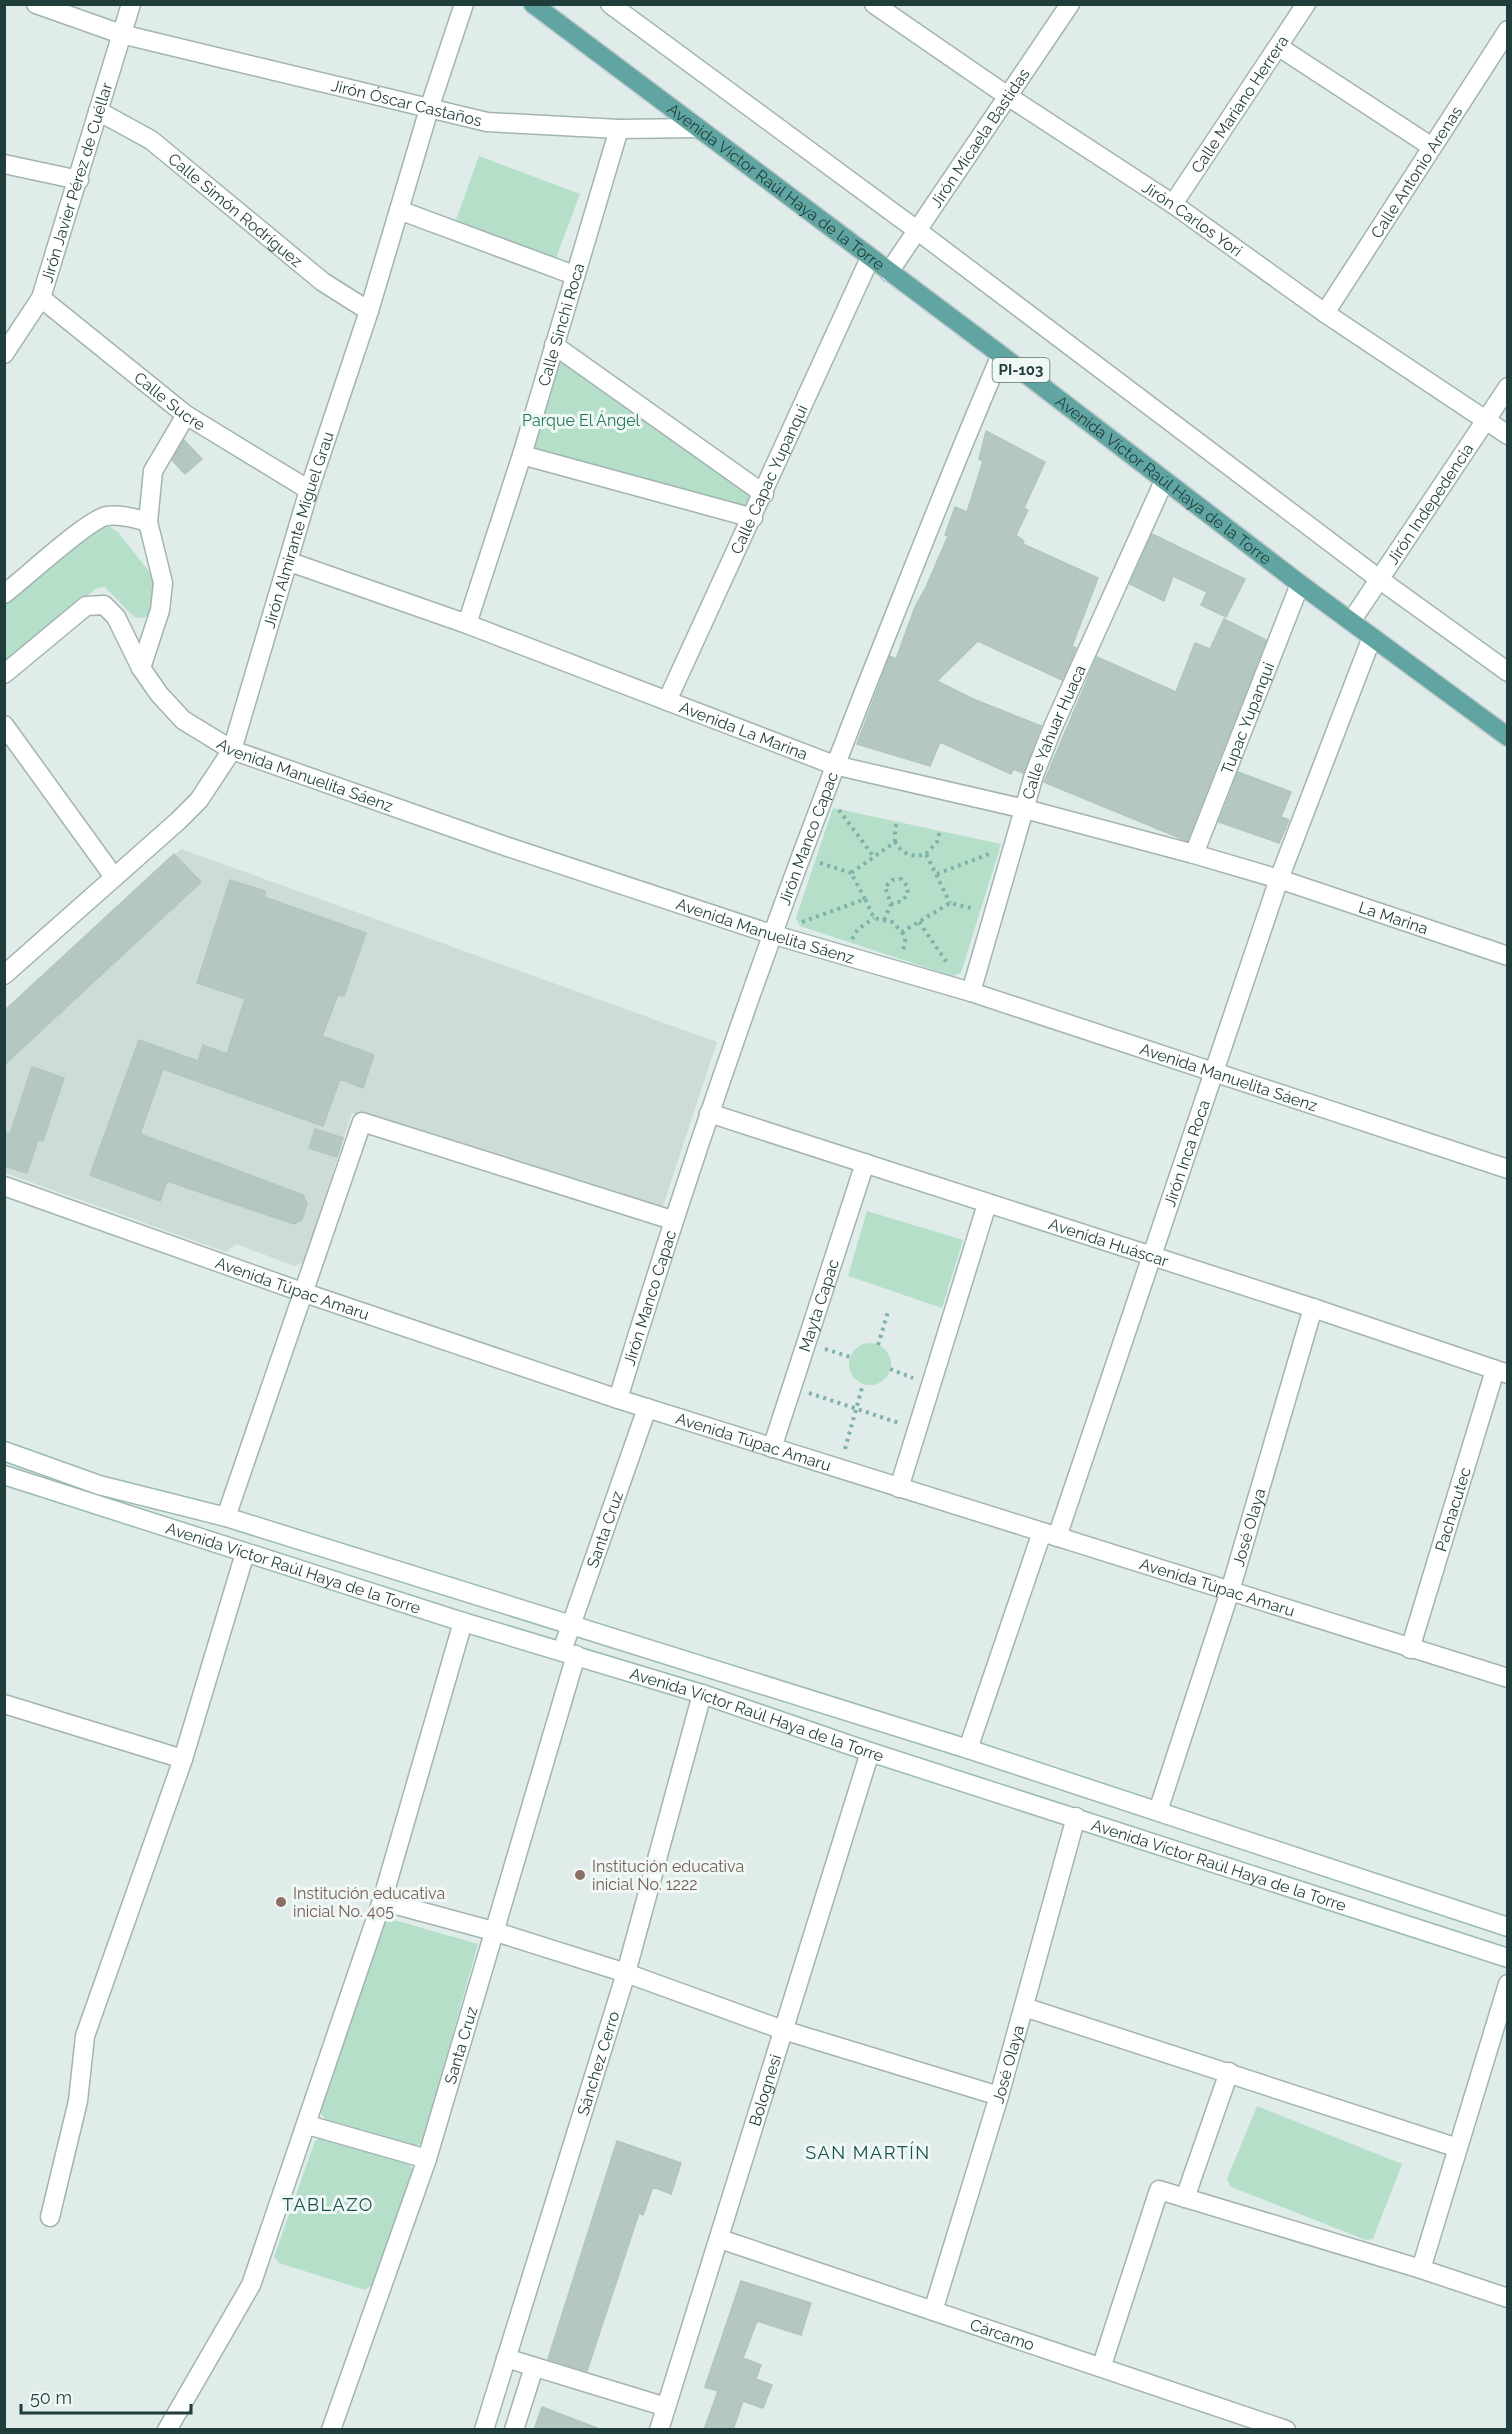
<svg xmlns="http://www.w3.org/2000/svg" width="1512" height="2434" viewBox="0 0 1512 2434" font-family="Raleway,sans-serif">
<style>
.built{fill:#cddcd8}
.green{fill:#b6dfc9}
.building{fill:#b4c7c2;stroke:#b1c6c1;stroke-width:1.5}
.lines{fill:none;stroke-linecap:round;stroke-linejoin:round}
.minor-casing{stroke:#a2b4b1;stroke-width:21}
.secondary-casing{stroke:#9db9b4;stroke-width:21}
.primary-casing{stroke:#c0c9c8;stroke-width:21}
.path{stroke:#7db2ac;stroke-width:4;stroke-dasharray:3 4.5;stroke-linecap:butt}
.minor{stroke:#fff;stroke-width:18}
.secondary{stroke:#fff;stroke-width:18}
.primary{stroke:#60a5a1;stroke-width:18}
.education-dot{fill:#8d6e63;stroke:#f0f8f6;stroke-width:2}
.labels{text-anchor:middle;dominant-baseline:central;stroke-width:6;stroke-linejoin:round;paint-order:stroke}
.shield{fill:#f0f8f6;stroke:#5e7573;stroke-width:1.5}
.shield-label{font-size:15px;font-weight:bold;fill:#1f3d3b}
.street-label{font-size:16px;fill:#1f3d3b;stroke:#f0f8f6}
.park-label{font-size:16px;fill:#257856;stroke:#f0f8f6}
.education-label{font-size:16px;fill:#785e54;stroke:#f0f8f6;text-anchor:start}
.neighbourhood-label{font-size:18px;letter-spacing:1.5px;fill:#19514f;stroke:#f0f8f6}
</style>
<rect width="100%" height="100%" fill="#dfece9"/>
<!-- built -->
<path class="built" d="M181,849L717,1042L662,1209L352,1113L304,1262L294,1266L236,1244L226,1252L5,1173V1011Z"/>
<!-- green -->
<path class="green" d="M479,156L580,194L556,258L456,220Z
M559,356L751,493L744,511L530,448Z
M110,527L118,532L157,582L153,612L144,618L134,617L105,587L97,588L5,661V602L95,528Z
M833,808L1001,844L961,973L952,976L800,926L796,918Z
M867,1211L963,1240L942,1308L848,1276Z
M849 1364a21 21 0 1 1 42 0a21 21 0 1 1-42 0Z
M387,1918L478,1944L422,2143L416,2146L325,2119L320,2112L379,1933Z
M1257,2106L1402,2164L1373,2239L1366,2240L1231,2187L1227,2179Z
M320,2137L410,2165L414,2171L372,2285L365,2290L279,2263L274,2257L315,2141Z"/>
<!-- building -->
<path class="building" d="M986,431L1045,462L1024,508L1028,510L1016,535L1024,541L1023,544L1098,578L1072,646L1076,648L1062,680L978,641L937,681L973,699L1041,726L1023,773L1013,769L1011,774L940,742L930,766L857,744L890,656L896,659L915,607L926,587L948,536L945,535L955,507L967,512L983,461L979,459Z
M184,440L202,459L185,474L172,460Z
M1152,534L1245,579L1226,617L1201,605L1207,592L1173,576L1164,601L1130,584Z
M1224,619L1266,640L1187,841L1044,782L1097,657L1176,692L1195,643L1210,649Z
M1238,772L1291,792L1281,817L1289,820L1279,843L1219,822Z
M174,854L201,882L4,1065V1011Z
M230,880L265,891L264,897L366,933L344,996L338,995L322,1036L374,1055L363,1088L340,1079L323,1126L163,1069L140,1134L303,1195L307,1204L302,1220L294,1224L167,1181L160,1201L90,1175L139,1040L198,1061L203,1045L227,1054L245,999L197,983Z
M32,1067L64,1078L43,1141L38,1140L27,1173L4,1166V1132L10,1134Z
M315,1129L343,1138L337,1157L309,1148Z
M617,2141L681,2163L671,2194L653,2187L643,2215L639,2213L587,2371L548,2359Z
M741,2281L811,2303L801,2335L757,2321L743,2358L761,2365L756,2379L772,2385L763,2408L743,2401L733,2430H704L718,2391L705,2387Z
M542,2407L597,2428V2430H534Z"/>
<g class="lines">
<!-- minor casing -->
<g class="minor-casing">
<g id="minor">
<path id="s1" d="M36,4L121,34L487,122L619,129L698,128"/>
<path d="M610,4L918,231L1379,579L1508,672"/>
<path id="s2" d="M874,4L1009,97L1173,204L1325,313L1508,435"/>
<path d="M1279,47L1432,147"/>
<path id="s3" d="M98,111L151,140L323,282L369,311"/>
<path d="M4,164L79,180"/>
<path id="s4" d="M1173,204L1306,4"/>
<path d="M399,210L574,275"/>
<path id="s5" d="M889,272L1070,4"/>
<path id="s6" d="M41,298L186,415L309,490"/>
<path id="s7" d="M1325,313L1508,30"/>
<path d="M554,345L764,494"/>
<path id="s8" d="M4,354L41,298L131,4"/>
<path d="M522,455L753,518"/>
<path id="s9" d="M290,562L467,624L834,765L1025,809L1194,854L1279,879L1508,956"/>
<path d="M4,594C23,580 89,518 107,516C120,514 135,518 148,522"/>
<path id="s10" d="M1352,620L1508,387"/>
<path id="s11" d="M467,624L522,455L619,129"/>
<path d="M141,668L160,610L163,583L148,522L153,471L186,415"/>
<path id="s12" d="M4,674L86,606L104,605L116,617L141,668L159,694L183,720L232,750L505,846L771,934L971,992L1508,1169"/>
<path id="s13" d="M667,701L870,258"/>
<path d="M4,725L114,877"/>
<path id="s14" d="M1194,854L1300,584"/>
<path id="s15" d="M4,975L178,821L199,800L232,750L309,490L369,311L429,109L464,4"/>
<path id="s16" d="M971,992L1034,775L1053,727L1164,481"/>
<path id="s17" d="M709,1113L1313,1308L1508,1374"/>
<path id="s18" d="M4,1186L302,1292L618,1399L1508,1678"/>
<path id="s19" d="M618,1399C698,1135 790,875 893,619C928,531 963,442 1001,355"/>
<path id="s20" d="M772,1448L865,1163"/>
<path d="M899,1488L987,1204"/>
<path d="M226,1517L362,1122L672,1220"/>
<path id="s21" d="M1057,1537L1279,879L1372,637"/>
<path id="s22" d="M1410,1649L1495,1370"/>
<path id="s23" d="M562,1651L647,1408"/>
<path d="M4,1704L183,1759"/>
<path d="M968,1749L1042,1532"/>
<path id="s24" d="M1158,1811L1230,1591L1313,1308"/>
<path d="M382,1901L493,1931L626,1973L783,2030L999,2096"/>
<path d="M1024,2007L1458,2148"/>
<path d="M308,2125L427,2159"/>
<path d="M1185,2198L1229,2072"/>
<path d="M50,2217L78,2101L85,2036L183,1759L245,1553"/>
<path id="s25" d="M720,2239L1286,2430"/>
<path d="M1421,2269L1508,1984"/>
<path id="s26" d="M933,2311L999,2096L1076,1817"/>
<path d="M506,2358L666,2407"/>
<path d="M1102,2365L1159,2190L1421,2269L1508,2298"/>
<path d="M167,2430L251,2285L382,1901L463,1622"/>
<path id="s27" d="M331,2430L427,2159L576,1655"/>
<path id="s28" d="M484,2430L626,1973L702,1694"/>
<path d="M514,2430L534,2367"/>
<path id="s29" d="M659,2430L870,1752"/>
</g>
</g>
<!-- secondary casing -->
<g class="secondary-casing">
<g id="secondary">
<path d="M4,1451L99,1485L226,1517L968,1749L1508,1927"/>
<path id="s30" d="M4,1475L463,1622L702,1694L870,1752L1508,1958"/>
</g>
</g>
<!-- primary casing -->
<g class="primary-casing">
<g id="primary">
<path id="s31" d="M533,4L1001,355L1300,584L1508,737"/>
</g>
</g>
<!-- path -->
<path class="path" d="M839,810L874,857
M895,842V828L898,821
M926,854L937,842L940,831
M820,863L851,873
M937,874L989,854
M865,899L851,873L895,842C902,854 913,858 926,854L950,903
M884,920L891,904L885,887L892,880L901,879L907,886L908,894L902,901L891,904
M802,922L865,899L874,918L892,922L902,932L950,903L975,909
M919,922L948,964
M902,932L905,939L903,953
M852,939L858,929L874,918
M878,1345L888,1312
M825,1349L850,1357
M890,1369L913,1378
M809,1393L899,1423
M845,1449L863,1384"/>
<!-- minor -->
<use href="#minor" class="minor"/>
<!-- secondary -->
<use href="#secondary" class="secondary"/>
<!-- primary -->
<use href="#primary" class="primary"/>
</g>
<!-- markers -->
<g class="education-dot">
<circle cx="580" cy="1875" r="6"/>
<circle cx="281" cy="1902" r="6"/>
</g>
<g class="labels">
<!-- shield labels -->
<rect class="shield" x="992.5" y="358" width="57" height="24" rx="4.5"/>
<g class="shield-label">
<text x="1021" y="370">PI-103</text>
</g>
<!-- street labels -->
<g class="street-label">
<text stroke="none"><textPath href="#s1" startOffset="384">Jirón Óscar Castaños</textPath></text>
<text stroke="none"><textPath href="#s4" startOffset="120">Calle Mariano Herrera</textPath></text>
<text stroke="none"><textPath href="#s5" startOffset="162">Jirón Micaela Bastidas</textPath></text>
<text stroke="none"><textPath href="#s7" startOffset="168">Calle Antonio Arenas</textPath></text>
<text stroke="none"><textPath href="#s8" startOffset="188">Jirón Javier Pérez de Cuéllar</textPath></text>
<text stroke="none"><textPath href="#s31" startOffset="304">Avenida Víctor Raúl Haya de la Torre</textPath></text>
<text stroke="none"><textPath href="#s3" startOffset="170">Calle Simón Rodríguez</textPath></text>
<text stroke="none"><textPath href="#s2" startOffset="384">Jirón Carlos Yori</textPath></text>
<text stroke="none"><textPath href="#s11" startOffset="314">Calle Sinchi Roca</textPath></text>
<text stroke="none"><textPath href="#s6" startOffset="165">Calle Sucre</textPath></text>
<text stroke="none"><textPath href="#s13" startOffset="244">Calle Capac Yupanqui</textPath></text>
<text stroke="none"><textPath href="#s31" startOffset="790">Avenida Víctor Raúl Haya de la Torre</textPath></text>
<text stroke="none"><textPath href="#s10" startOffset="140">Jirón Indepedencia</textPath></text>
<text stroke="none"><textPath href="#s15" startOffset="552">Jirón Almirante Miguel Grau</textPath></text>
<text stroke="none"><textPath href="#s14" startOffset="146">Tupac Yupanqui</textPath></text>
<text stroke="none"><textPath href="#s9" startOffset="484">Avenida La Marina</textPath></text>
<text stroke="none"><textPath href="#s16" startOffset="273">Calle Yahuar Huaca</textPath></text>
<text stroke="none"><textPath href="#s12" startOffset="400">Avenida Manuelita Sáenz</textPath></text>
<text stroke="none"><textPath href="#s19" startOffset="592">Jirón Manco Capac</textPath></text>
<text stroke="none"><textPath href="#s9" startOffset="1161">La Marina</textPath></text>
<text stroke="none"><textPath href="#s12" startOffset="886">Avenida Manuelita Sáenz</textPath></text>
<text stroke="none"><textPath href="#s12" startOffset="1372">Avenida Manuelita Sáenz</textPath></text>
<text stroke="none"><textPath href="#s21" startOffset="405">Jirón Inca Roca</textPath></text>
<text stroke="none"><textPath href="#s17" startOffset="420">Avenida Huáscar</textPath></text>
<text stroke="none"><textPath href="#s18" startOffset="306">Avenida Túpac Amaru</textPath></text>
<text stroke="none"><textPath href="#s19" startOffset="106">Jirón Manco Capac</textPath></text>
<text stroke="none"><textPath href="#s20" startOffset="150">Mayta Capac</textPath></text>
<text stroke="none"><textPath href="#s18" startOffset="792">Avenida Túpac Amaru</textPath></text>
<text stroke="none"><textPath href="#s22" startOffset="146">Pachacutec</textPath></text>
<text stroke="none"><textPath href="#s24" startOffset="298">José Olaya</textPath></text>
<text stroke="none"><textPath href="#s23" startOffset="129">Santa Cruz</textPath></text>
<text stroke="none"><textPath href="#s30" startOffset="304">Avenida Víctor Raúl Haya de la Torre</textPath></text>
<text stroke="none"><textPath href="#s18" startOffset="1278">Avenida Túpac Amaru</textPath></text>
<text stroke="none"><textPath href="#s30" startOffset="790">Avenida Víctor Raúl Haya de la Torre</textPath></text>
<text stroke="none"><textPath href="#s30" startOffset="1276">Avenida Víctor Raúl Haya de la Torre</textPath></text>
<text stroke="none"><textPath href="#s27" startOffset="406">Santa Cruz</textPath></text>
<text stroke="none"><textPath href="#s28" startOffset="384">Sánchez Cerro</textPath></text>
<text stroke="none"><textPath href="#s26" startOffset="258">José Olaya</textPath></text>
<text stroke="none"><textPath href="#s29" startOffset="356">Bolognesi</textPath></text>
<text stroke="none"><textPath href="#s25" startOffset="298">Cárcamo</textPath></text>
</g>
<!-- park labels -->
<g class="park-label">
<text x="581" y="420">Parque El Ángel</text>
</g>
<!-- education labels -->
<g class="education-label">
<text x="592" y="1866">Institución educativa<tspan x="592" dy="18">inicial No. 1222</tspan></text>
<text x="293" y="1893">Institución educativa<tspan x="293" dy="18">inicial No. 405</tspan></text>
</g>
<!-- neighbourhood labels -->
<g class="neighbourhood-label">
<text x="868" y="2152">SAN MARTÍN</text>
<text x="328" y="2204">TABLAZO</text>
</g>
</g>
<!-- border -->
<rect width="1512" height="2434" fill="none" stroke="#1f3d3b" stroke-width="12"/>
<!-- scale -->
<path d="M21 2404v9h170v-9" fill="none" stroke="#1f3d3b" stroke-width="3"/>
<text x="30" y="2404" font-size="18" fill="#1f3d3b" stroke="#f0f8f6" stroke-width="4.5" paint-order="stroke">50 m</text>
</svg>
